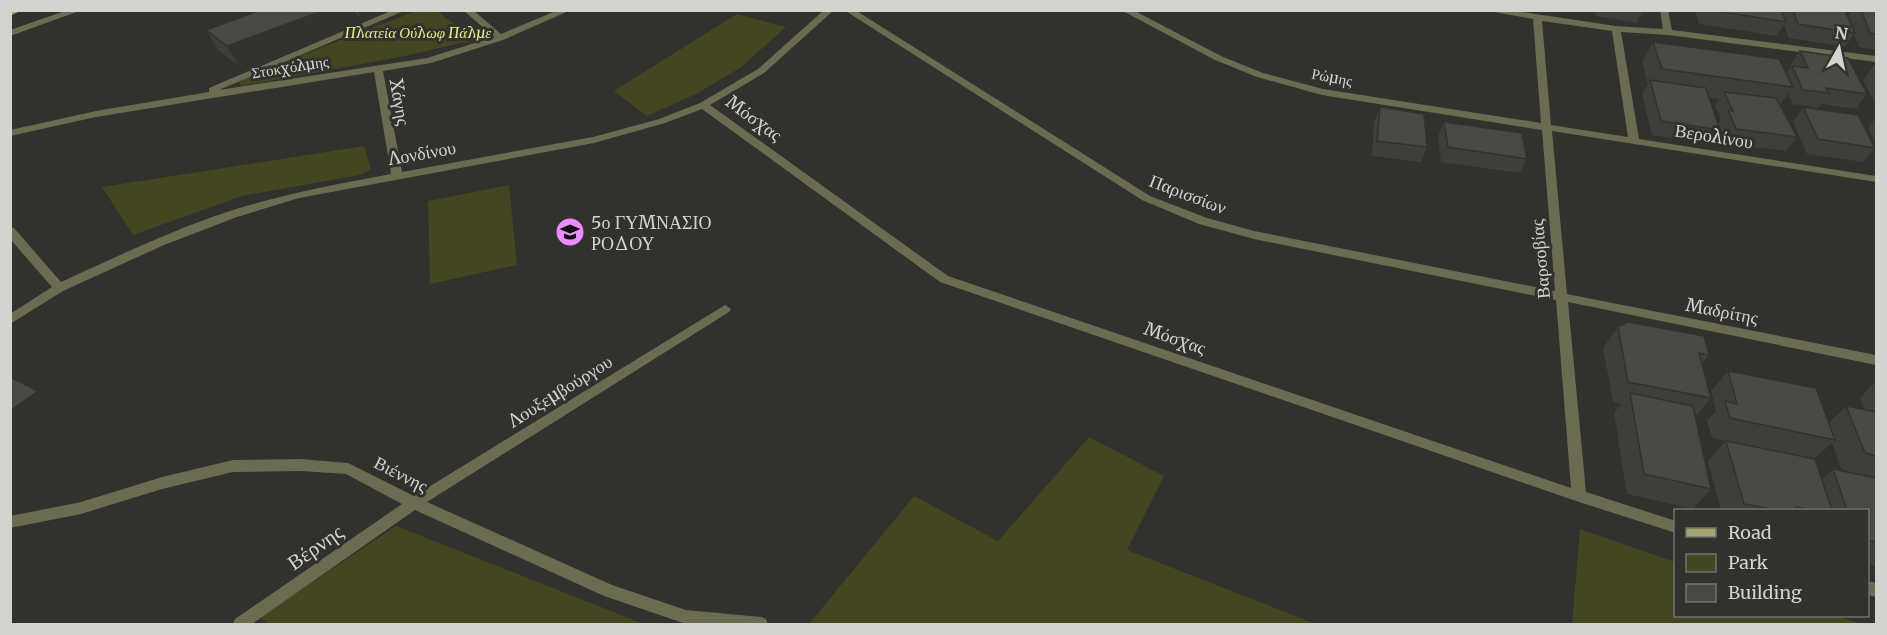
<svg xmlns="http://www.w3.org/2000/svg" width="1887" height="635" viewBox="0 0 1887 635" font-family="Merriweather,serif">
<style>
.green{fill:#444521}
.lines{fill:none;stroke-linecap:round;stroke-linejoin:round}
.minor{fill:#6a6b51;fill-rule:evenodd}
.primary{fill:#a3a46f;fill-rule:evenodd}
.wall{fill:#3e3f3a;fill-rule:evenodd}
.shaded-wall{fill:#323330}
.building{fill:#484944;stroke:#323330;stroke-width:1.5}
.labels{text-anchor:middle;dominant-baseline:central;stroke-width:6;stroke-linejoin:round;paint-order:stroke}
.far-park-label{font-size:15px;font-style:italic;fill:#e8ea8d;stroke:#31312d}
.far-street-label{font-size:15px;fill:#d3d3d0;stroke:#31312d}
.street-label{font-size:18px;fill:#d3d3d0;stroke:#31312d}
.poi-label{font-size:18px;fill:#d3d3d0;stroke:#31312d;text-anchor:start}
.near-street-label{font-size:21px;fill:#d3d3d0;stroke:#31312d}
</style>
<rect width="100%" height="100%" fill="#31312d"/>
<!-- green -->
<path class="green" d="M416,11H437L475,40L400,57L241,86L238,80Z
M737,14L786,27L740,68L698,93L647,116L614,91Z
M364,146L371,169L360,175L242,196L133,235L102,187Z
M509,185L517,265L430,284L428,201Z
M1089,437L1164,476L1127,550L1316,624H809L914,496L998,541Z
M396,526L644,624H269L260,617Z
M1580,529L1675,562L1676,616H1836L1863,624H1572Z"/>
<g class="lines">
<!-- minor -->
<path class="minor" d="M68,10H82L10,36V30Z
M393,10H406L219,90L427,58L494,37L463,10H473L501,34L558,10H571L503,40L431,63L383,71L402,172L593,137L659,119L700,103L758,69L824,10H834L764,73L710,105L948,276L1571,488L1556,300L1254,239L1199,224L1142,200L844,10H855L1150,196L1207,218L1254,231L1555,291L1542,130L1322,95L1257,77L1215,60L1121,10H1133L1221,56L1263,73L1323,89L1541,123L1533,19L1483,10H1508L1616,26L1663,29L1660,10H1668L1672,30L1876,56V62L1668,35L1621,32L1639,139L1876,176V182L1552,131L1567,294L1876,355V365L1568,302L1586,492L1676,521V533L1579,502L940,282L702,109L665,123L594,143L299,198L237,217L164,245L63,291L10,324V314L52,287L10,239V227L14,228L61,282C116,257 172,230 230,211C283,194 337,184 391,174L374,72L96,117L10,136V130L96,111L209,92V88ZM1542,21L1612,31L1628,137L1551,125Z
M725,305L731,309L729,312L427,502L612,585L686,610L761,617L766,619L768,624H686L604,596L415,510L252,624H233L235,619L402,504L346,474L301,471L233,472L162,489L81,514L10,528V516L81,502L162,477L233,460L301,459L348,463L414,496Z
M1868,581L1876,583V597L1868,595Z"/>
<!-- primary -->
<path class="primary" d="M10,10H22L10,16Z"/>
</g>
<!-- wall -->
<path class="wall" d="M261,10H351L356,22L239,66L218,50L206,30Z
M353,10H388L362,20Z
M1595,10H1643L1637,23L1596,16Z
M1695,10H1845L1848,17L1852,10H1876V50L1859,47L1854,34L1845,47L1789,38L1784,25L1777,36L1699,24Z
M1653,42L1786,74L1791,67L1790,65L1800,51L1867,94L1856,109L1822,104L1818,108L1793,104L1788,94L1780,105L1797,137L1786,151L1726,144L1718,126L1720,130L1710,145L1652,135L1642,94L1648,84L1642,62ZM1709,98L1719,99L1715,106L1721,120L1718,124Z
M1874,65L1876,66V105L1863,80Z
M1380,107L1427,147L1421,162L1372,156L1374,122Z
M1803,107L1875,148L1863,162L1807,154L1793,122Z
M1876,117V144L1868,128Z
M1444,122L1527,159L1520,173L1441,162L1438,137Z
M1618,327L1709,355L1702,364L1711,398L1695,417L1711,489L1693,509L1627,494L1614,413L1621,404L1613,402L1603,348Z
M1728,371L1829,423L1846,406L1865,410L1860,398L1876,381V566L1868,564V510H1721L1708,461L1726,441L1746,445L1712,438L1707,421L1716,411L1711,391ZM1832,443L1842,471L1833,469L1822,480L1814,459Z"/>
<!-- shaded-wall -->
<path class="shaded-wall" d="M325,10H351L356,22L239,66L227,46Z
M364,10H388L362,20L358,13Z
M38,391L52,406L10,436V411Z"/>
<!-- building -->
<path class="building" d="M261,10H325L227,46L206,30Z
M1710,10H1781L1786,22Z
M1793,10H1845L1855,33L1798,24Z
M1861,10H1876V34L1870,33Z
M1653,42L1779,59L1793,87L1662,69Z
M1800,51L1848,58L1867,94L1826,88L1829,93L1803,90L1792,66L1808,68Z
M1650,80L1706,88L1720,130L1661,121Z
M1724,92L1776,98L1797,137L1736,129L1728,110L1733,111Z
M1380,107L1424,114L1427,147L1377,141Z
M1803,107L1858,115L1875,148L1818,139Z
M1444,122L1522,133L1527,159L1448,147Z
M1628,322L1704,336L1709,355L1699,353L1711,398L1628,382L1618,327Z
M1728,371L1816,388L1835,440L1730,418L1725,401L1737,404Z
M10,377L38,391L10,411Z
M1630,393L1693,406L1711,489L1644,474Z
M1846,406L1876,412V456L1865,453Z
M1726,441L1815,459L1832,510H1813L1796,507L1797,510H1777L1744,504Z
M1833,469L1876,478V542L1868,540V510H1847Z"/>
<!-- icons -->
<defs>
<g id="school-disc" transform="scale(1.5)"><circle r="9.5" fill="#e88eff" stroke="#31312d"/><path d="M0-5L7-2L0 1L-7-2ZM-4 1L0 2.5L4 1V4Q0 6-4 4Z" fill="#111"/></g>
</defs>
<g fill-rule="evenodd">
<use href="#school-disc" x="570" y="232"/>
</g>
<g class="labels">
<!-- far-park labels -->
<g class="far-park-label">
<text x="418" y="32">Πλατεία Ούλωφ Πάλμε</text>
</g>
<!-- far-street labels -->
<g class="far-street-label">
<text transform="translate(290 67) rotate(-9)">Στοκχόλμης</text>
<text transform="translate(1332 77) rotate(11)">Ρώμης</text>
</g>
<!-- street labels -->
<g class="street-label">
<text transform="translate(400 102) rotate(80)">Χάγης</text>
<text transform="translate(754 118) rotate(36)">Μόσχας</text>
<text transform="translate(1714 136) rotate(9)">Βερολίνου</text>
<text transform="translate(422 153) rotate(-10)">Λονδίνου</text>
<text transform="translate(1188 194) rotate(21)">Παρισσίων</text>
<text transform="translate(1540 259) rotate(-95)">Βαρσοβίας</text>
<text transform="translate(1722 311) rotate(11)">Μαδρίτης</text>
<text transform="translate(1175 338) rotate(19)">Μόσχας</text>
<text transform="translate(560 391) rotate(-32)">Λουξεμβούργου</text>
<text transform="translate(401 474) rotate(27)">Βιέννης</text>
</g>
<!-- poi labels -->
<g class="poi-label">
<text x="591" y="222">5ο ΓΥΜΝΑΣΙΟ<tspan x="591" dy="21">ΡΟΔΟΥ</tspan></text>
</g>
<!-- near-street labels -->
<g class="near-street-label">
<text transform="translate(315 547) rotate(-35)">Βέρνης</text>
</g>
</g>
<!-- border -->
<rect width="1887" height="635" fill="none" stroke="#d3d3d0" stroke-width="24"/>
<!-- legend -->
<rect x="1674" y="509" width="195" height="108" fill="#31312d" stroke="#72726e" stroke-width="1.5"/>
<rect x="1686" y="528" width="30" height="9" fill="#a3a46f" stroke="#72726e" stroke-width="1.5"/>
<text x="1728" y="539" font-size="18" fill="#d3d3d0">Road</text>
<rect x="1686" y="554" width="30" height="18" fill="#444521" stroke="#72726e" stroke-width="1.5"/>
<text x="1728" y="569" font-size="18" fill="#d3d3d0">Park</text>
<rect x="1686" y="584" width="30" height="18" fill="#484944" stroke="#72726e" stroke-width="1.5"/>
<text x="1728" y="599" font-size="18" fill="#d3d3d0">Building</text>
<!-- north arrow -->
<g transform="translate(1839 48) rotate(9)" stroke="#31312d" stroke-width="4.5" paint-order="stroke">
<path d="M0-4.5L10 22L0 15L-10 22Z" fill="#d3d3d0"/>
<text y="-9" font-size="16" font-weight="bold" text-anchor="middle" fill="#d3d3d0">N</text>
</g>
</svg>
